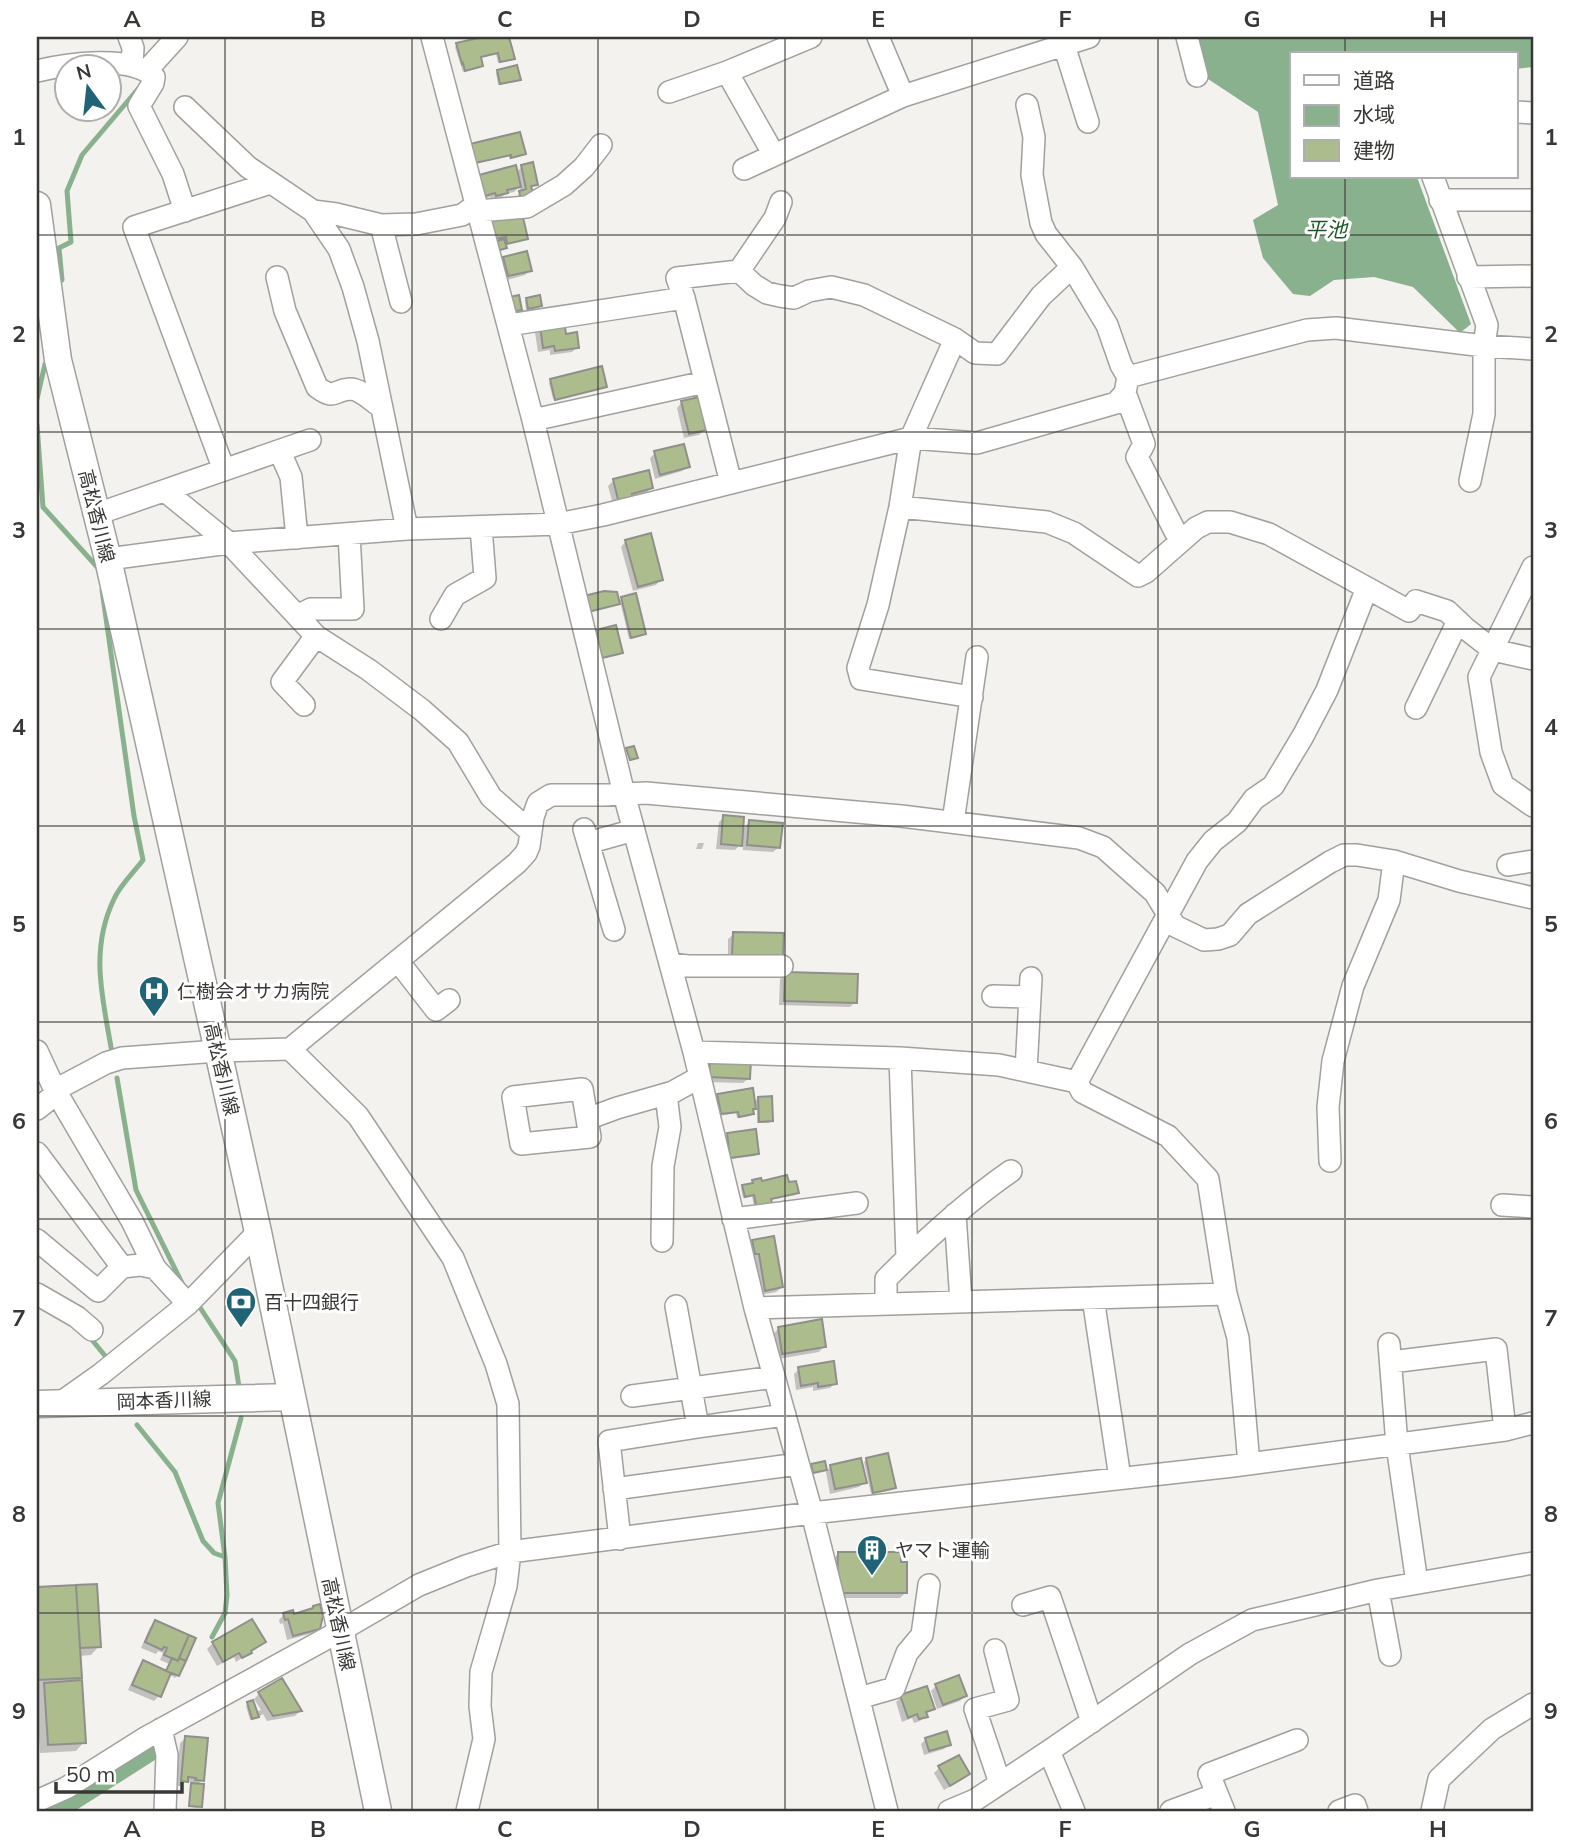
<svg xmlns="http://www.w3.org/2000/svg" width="1570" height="1848" viewBox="0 0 1570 1848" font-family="Mulish,'Noto Sans JP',sans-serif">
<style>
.water{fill:#8ab18d}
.shadow{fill:#0003}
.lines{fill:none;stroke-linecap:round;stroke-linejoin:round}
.stream{stroke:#8ab18d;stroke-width:5}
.canal{stroke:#8ab18d;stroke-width:18}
.building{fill:#acbc8d;stroke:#8f908c;stroke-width:2}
.minor-casing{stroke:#a0a09c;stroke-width:24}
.major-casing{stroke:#a0a09c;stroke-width:29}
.minor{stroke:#fff;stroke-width:21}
.major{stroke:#fff;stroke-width:26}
.grid{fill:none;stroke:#383836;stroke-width:2;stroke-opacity:0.55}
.labels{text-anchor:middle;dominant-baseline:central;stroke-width:6;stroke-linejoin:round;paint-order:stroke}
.street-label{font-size:19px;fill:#383836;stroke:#fff}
.poi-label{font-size:19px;fill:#383836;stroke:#fff;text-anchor:start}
.water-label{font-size:21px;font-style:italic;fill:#1f592a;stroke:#fff}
.neatline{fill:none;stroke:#383836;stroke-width:2.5}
.grid-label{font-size:23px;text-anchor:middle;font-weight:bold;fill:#383836}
</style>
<rect width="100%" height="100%" fill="#f3f2ee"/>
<!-- water -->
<path class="water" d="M1192,37H1533V67L1516,69V54H1292V177H1417L1471,324L1460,333L1413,287L1374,277L1334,280L1310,296L1293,294L1263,258L1253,220L1278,205L1258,112L1202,75Z"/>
<!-- shadow -->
<path class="shadow" d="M491,37H507L513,58L511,60L498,63L496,54L479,58L481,66L479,68L463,72L455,47L457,45Z
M498,71L519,79L517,81L498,85L496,73Z
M469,148L524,154L522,156L509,159V156L473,164Z
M522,167L536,184L530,189L527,200L515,198L521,192L520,186L514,192L505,194L501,198L491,200L490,197L480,200L475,181L516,172Z
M488,225L527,238L524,240L504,245L505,248L503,250L494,252L492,245L499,239L492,240Z
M504,258L530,270L525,275L503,281L499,263Z
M527,299L540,306L538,308L526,310L525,301Z
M540,327L564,336L577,347L572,352L550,355V350L538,352L535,333Z
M551,381L605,386L553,399L549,383Z
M682,402L704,430L699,435L684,438L677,408Z
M655,453L688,466L682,471L655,479L650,458Z
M614,480L651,488L646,493L631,497L614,508L608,486Z
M626,541L661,579L656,585L633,591L621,547Z
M622,598L644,634L642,636L629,639L620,601L618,603Z
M597,631L621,653L619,655L600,659L594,633Z
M724,817L742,830L750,821L779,847L773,852L743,850V842L735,850L716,849L719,822Z
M698,843H704L702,849H696Z
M734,934L782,935L728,961V939Z
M785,974L855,1002L850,1007L779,1005L780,979Z
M710,1060L749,1078L743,1083L704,1082L705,1065Z
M718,1095L753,1103L758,1098L772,1120L769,1123H757V1106L751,1111L750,1116L737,1118L736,1113L719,1116L716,1097Z
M728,1135L757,1153L755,1156L729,1159L726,1137Z
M753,1182L788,1185L797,1192L795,1195L769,1200L755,1212L752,1196L743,1198L741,1188Z
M753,1241L782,1287L776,1292L760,1295L748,1247Z
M779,1328L824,1346L819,1352L778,1359L773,1334Z
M799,1369L835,1383L830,1388L813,1391V1387L796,1390L794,1374Z
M866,1460L894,1488L892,1490L871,1494L864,1462Z
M831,1466L865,1482L859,1487L830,1494L826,1472Z
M838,1554L905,1593L900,1598H833V1559Z
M95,1585L99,1646L91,1655L79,1656L80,1677L75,1683L84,1742L76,1751L40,1753L37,1703V1692L39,1690H37V1589Z
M284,1614L293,1616L318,1628L313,1633L287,1640L283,1623L280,1624L279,1620Z
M252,1621L264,1642L236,1662L234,1657L217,1666L207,1649L213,1643Z
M156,1622L194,1639L178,1675L175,1678L169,1674L159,1696L154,1701L128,1690L138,1668L143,1663L166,1672L169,1664L160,1660L163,1653L158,1651L156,1654L141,1648L150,1627Z
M936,1686L965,1695L960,1701L937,1709L931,1691Z
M260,1693L300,1711L295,1716L267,1721L263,1714L259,1717L250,1720L246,1706L248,1704L255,1712L261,1710L254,1699Z
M901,1697L933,1708L925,1714L926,1716L920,1721L914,1723L912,1718L902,1722L896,1702Z
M186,1738L202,1780L197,1785L201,1806L198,1808L191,1807L193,1785H191V1782H185L181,1786H176L180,1743Z
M926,1739L949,1744L944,1749L924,1755L921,1744Z
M939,1768L968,1774L963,1779L944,1790L934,1773Z"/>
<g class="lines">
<!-- stream -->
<path class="stream" d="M56,283L62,280L59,248L71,242L67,191L82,155L138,89
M37,399L45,364
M37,425L43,507L99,569
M102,590L134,816L143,860C134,872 120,885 114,899C89,951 103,999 112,1053
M117,1078L136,1190L183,1285
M199,1306L235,1361L239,1387
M88,1335L106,1357
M137,1425L175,1472L203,1541L214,1553L225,1557
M212,1637L225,1613L227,1595L225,1557L218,1503L241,1418"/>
<!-- canal -->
<path class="canal" d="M58,1811L154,1750"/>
</g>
<!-- building -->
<path class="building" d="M483,37H509L515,59L500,62L498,53L481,57L483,66L465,71L463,63L462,64L456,43Z
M517,65L521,80L500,84L497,70Z
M520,132L526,154L511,158V155L475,163L470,144Z
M533,162L538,185L531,186L534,196L521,199L519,191L526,189L521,165Z
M516,165L521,187L507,190L508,193L496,196L495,193L485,196L479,175Z
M522,213L528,239L507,244L506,237L494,239L490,221Z
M504,239L507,248L496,251L494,242Z
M527,251L532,271L508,276L503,257Z
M519,295L522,310L513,312L510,297Z
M540,295L542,306L528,309L526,298Z
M540,326L565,327L566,334L577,332L579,348L555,351L554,346L543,348Z
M602,366L607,387L555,400L550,379Z
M699,397L706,430L689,434L681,401Z
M684,444L690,467L660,475L654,451Z
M649,470L653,488L632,494L634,500L619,504L613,479Z
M651,533L663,580L638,587L625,540Z
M604,591L617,592L620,604L588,612L584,596Z
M636,593L646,634L631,638L621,597Z
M616,625L623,653L602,658L596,630Z
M634,746L638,758L630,760L626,748Z
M723,815L744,817L742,846L721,844Z
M749,820L783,823L780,848L747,845Z
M733,932L784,933L783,958L732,957Z
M785,972L858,974L857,1003L784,1001Z
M710,1058L751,1060L750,1079L709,1077Z
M753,1088L756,1109H753L754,1114L739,1117L738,1112L721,1114L717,1094Z
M772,1096L773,1121L759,1122L758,1097Z
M756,1129L759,1154L730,1158L727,1133Z
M787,1175L789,1182L796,1181L799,1193L771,1199L773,1207L757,1211L754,1195L745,1197L742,1185L753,1183L752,1180L761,1178L762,1181Z
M774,1236L783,1287L765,1291L759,1254H755L752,1240Z
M822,1319L826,1347L782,1354L778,1327Z
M834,1361L837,1384L818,1387V1383L801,1386L798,1367Z
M888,1453L896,1488L873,1493L866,1458Z
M861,1458L867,1483L835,1489L830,1465Z
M825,1461L827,1470L813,1473L811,1464Z
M838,1552H901V1562H907V1593H837Z
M97,1584L101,1647L80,1648L76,1585Z
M76,1585L82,1678L37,1680V1587Z
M320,1604L323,1616L320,1629L293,1636L288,1619L285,1620L283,1613L293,1610L294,1614L313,1608V1606Z
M252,1619L266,1642L251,1651L252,1653L242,1658L239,1653L223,1662L212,1642Z
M155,1620L189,1635L178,1661L164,1655L167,1648L164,1647L162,1650L145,1642Z
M189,1635L196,1638L186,1661L179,1658Z
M172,1658L178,1661L179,1658L186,1661L179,1676L166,1671Z
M143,1660L171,1673L161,1697L132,1685Z
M959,1675L967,1696L943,1705L935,1684Z
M282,1678L302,1711L273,1716L258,1692Z
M82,1680L86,1743L48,1745L44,1683Z
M927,1686L935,1709L926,1712L928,1717L919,1719L917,1714L908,1718L900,1695Z
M253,1700L259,1717L252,1719L247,1702Z
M947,1731L951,1745L929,1751L925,1738Z
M185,1736L208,1738L204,1781L195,1780L196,1778L188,1777V1782L181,1781Z
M959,1755L970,1774L950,1786L938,1766Z
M191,1783L204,1784L202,1807L189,1806Z"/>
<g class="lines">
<!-- minor casing -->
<g class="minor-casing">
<path id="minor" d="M129,37L133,48L132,65
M432,37L533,420L624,794L694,1052L755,1308L812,1513L887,1811
M878,37L903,96
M1187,37L1197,76
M1064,45L1088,122
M147,70L177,37
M37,71C66,64 131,54 154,77L153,83L139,106L173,174L185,211
M727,72L774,155
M669,92L727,72L811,37
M1027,105L1034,137L1032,175L1041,223L1046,234L1072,267L1107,325L1121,365L1128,377
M185,107L248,167L313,211L336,214L381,225L416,224L462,215L476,205
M1516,112L1533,113
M744,169L903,96L1089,37
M1433,177L1487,325L1484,346V414L1470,481
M1440,200H1533
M313,211L339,249L353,287L368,341L407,529
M478,211L527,207L564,185L584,167L601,145
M381,225L401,302
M739,271L754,285L767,293L780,296L794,298L809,291L831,287L864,295L955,339L975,353L997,354L1041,296L1072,267
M277,277L285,311L317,387C336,401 332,390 350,389C361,389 372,401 381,407
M1468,277L1533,276
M684,298L677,278L739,271L775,218L781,202
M508,325L684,298L731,483
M955,339L911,438L900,507L878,605L858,668L861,679L972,697
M1125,393L1144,444L1137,457L1180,541
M533,420L705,382
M280,452L291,477L297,538
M224,470L134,227L270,183
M165,491L229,543L316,636L369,670L422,710L458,742L491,797L530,831
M900,507L1047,522L1074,533L1138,576L1146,572L1196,528L1208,522H1230L1269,534L1409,611L1416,601L1447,611L1465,628L1493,650L1533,659
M97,514L310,440
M108,559L229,543L407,529L558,524L603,515L911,438L977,443L1116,403L1125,393L1128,377L1307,330L1336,328L1484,346L1533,349
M1533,567L1479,677L1491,752L1503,785L1533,806
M297,616L311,609H353L349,534
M441,619L455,595L485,578L481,527
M304,705L282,682L316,636
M1416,708L1458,621
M953,822L977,657
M584,829L614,930
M588,843L634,830
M1508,865L1533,861
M398,961L436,1010L449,1000
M670,964L688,966H782
M993,996L1030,997
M290,1049L358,1116L453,1258L496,1364L508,1404L510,1552L506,1586L481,1672L480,1706L484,1739L467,1811
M37,1051L55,1090L132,1221L155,1268L188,1304
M694,1052L900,1058L999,1065L1077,1082L1082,1092L1168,1136L1208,1179L1226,1294L1238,1338L1249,1464
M900,1058L907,1258
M1026,1071L1031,978
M1077,1082L1197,861L1213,841L1237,822L1254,799L1273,786L1303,736L1327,690L1367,588
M582,1089L590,1137L521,1144L513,1097Z
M37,1109L56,1094L55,1090L106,1063L122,1058L218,1051L290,1049L517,863L526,853L529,846L533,817L538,803L551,795H603L646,793L901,816L1079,838L1103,847L1155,893L1175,926L1204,940L1218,939L1230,935L1248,914L1330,862L1344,855H1357L1394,861L1459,881L1533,898
M587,1119L617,1108L673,1092L700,1077
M37,1153L122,1267L140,1265L155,1268
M1330,1161L1328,1107L1333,1061L1353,986L1389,900L1394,861
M1502,1205L1533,1207
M955,1214L961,1302
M733,1219L857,1203
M37,1240L98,1291L122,1267
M662,1241L663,1166L670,1127L666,1094
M37,1294L77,1317L92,1330
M1093,1298L1120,1478
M886,1304V1279C925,1240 966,1202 1011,1171
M676,1306L698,1427
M755,1308L1226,1294
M1389,1344L1397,1445L1417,1583
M1391,1362L1496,1349L1505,1430
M632,1396L774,1377
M60,1403L101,1374L188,1304L258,1232
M614,1489L798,1464
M620,1539L609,1441L698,1427L785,1415
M1378,1590L1390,1655
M1023,1605L1050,1597L1092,1722
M995,1650L1008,1700L975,1709L1000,1783
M859,1698L894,1688L907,1653L922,1635L929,1585
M161,1729L167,1755L165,1811
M1049,1751L1074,1811
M37,1801L66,1788L147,1737L340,1631L419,1585L466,1566L510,1552L812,1513L1233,1466L1505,1430L1533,1423
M949,1811L975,1800L1049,1751L1190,1654L1252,1620L1378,1590L1533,1563
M1171,1811L1217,1794
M1224,1811L1209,1774L1297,1740
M1339,1811L1355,1805L1357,1811
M1432,1811L1439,1779L1492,1729L1533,1704"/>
</g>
<!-- major casing -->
<g class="major-casing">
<path id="major" d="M37,205L58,360L108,559L218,1051L258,1232L378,1811
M37,1404L292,1397"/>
</g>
<!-- minor -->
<use href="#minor" class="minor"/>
<!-- major -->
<use href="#major" class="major"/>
</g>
<!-- grid -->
<path class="grid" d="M225,37V1811M412,37V1811M598,37V1811M785,37V1811M972,37V1811M1158,37V1811M1345,37V54M1345,177V1811M37,235H1533M37,432H1533M37,629H1533M37,826H1533M37,1022H1533M37,1219H1533M37,1416H1533M37,1613H1533"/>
<!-- icons -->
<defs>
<g id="hospital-pin" transform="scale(1.575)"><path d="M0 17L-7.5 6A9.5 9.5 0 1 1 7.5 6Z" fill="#206376" stroke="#fff"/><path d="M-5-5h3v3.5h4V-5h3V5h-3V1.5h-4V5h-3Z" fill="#fff"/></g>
<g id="bank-pin" transform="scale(1.575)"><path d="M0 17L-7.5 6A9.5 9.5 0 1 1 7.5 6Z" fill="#206376" stroke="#fff"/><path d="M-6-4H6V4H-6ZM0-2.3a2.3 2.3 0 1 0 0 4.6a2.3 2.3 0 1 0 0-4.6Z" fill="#fff"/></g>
<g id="building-pin" transform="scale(1.575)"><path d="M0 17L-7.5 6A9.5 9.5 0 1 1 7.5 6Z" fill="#206376" stroke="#fff"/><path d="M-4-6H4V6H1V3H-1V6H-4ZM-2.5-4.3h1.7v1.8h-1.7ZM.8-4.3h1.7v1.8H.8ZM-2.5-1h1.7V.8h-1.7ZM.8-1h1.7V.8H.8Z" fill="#fff"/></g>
</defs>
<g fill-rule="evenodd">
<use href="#hospital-pin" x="154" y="991"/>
<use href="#bank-pin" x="241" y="1302"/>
<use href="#building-pin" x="872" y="1550"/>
</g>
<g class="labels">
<!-- street labels -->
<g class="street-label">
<text transform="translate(97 516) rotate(76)">高松香川線</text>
<text transform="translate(222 1069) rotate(77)">高松香川線</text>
<text transform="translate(164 1400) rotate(-2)">岡本香川線</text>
<text transform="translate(339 1624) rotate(78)">高松香川線</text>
</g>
<!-- poi labels -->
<g class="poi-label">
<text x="177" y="991">仁樹会オサカ病院</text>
<text x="264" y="1302">百十四銀行</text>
<text x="895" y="1550">ヤマト運輸</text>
</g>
<!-- water labels -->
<g class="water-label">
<text x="1326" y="229">平池</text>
</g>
</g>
<!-- border -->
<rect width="1570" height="1848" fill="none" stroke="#ffffff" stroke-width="77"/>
<!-- legend -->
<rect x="1290" y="52" width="228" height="126" fill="#ffffff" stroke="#afafaf" stroke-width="2"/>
<rect x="1304" y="75" width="35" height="10" fill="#ffffff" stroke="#afafaf" stroke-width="2"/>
<text x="1353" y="88" font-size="21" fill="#383836">道路</text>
<rect x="1304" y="105" width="35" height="21" fill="#8ab18d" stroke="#afafaf" stroke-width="2"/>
<text x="1353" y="122" font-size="21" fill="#383836">水域</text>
<rect x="1304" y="140" width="35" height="21" fill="#acbc8d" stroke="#afafaf" stroke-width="2"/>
<text x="1353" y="158" font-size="21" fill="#383836">建物</text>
<!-- north arrow -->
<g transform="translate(88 88) rotate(345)"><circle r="33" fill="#ffffff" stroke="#afafaf" stroke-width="2"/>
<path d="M0-5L12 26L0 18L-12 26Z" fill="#206376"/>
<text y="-10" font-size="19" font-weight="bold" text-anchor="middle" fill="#383836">N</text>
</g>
<!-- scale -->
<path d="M56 1782v10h126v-10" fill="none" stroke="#383836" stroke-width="3.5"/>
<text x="66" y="1782" font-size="21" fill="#383836" stroke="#ffffff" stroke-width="5" paint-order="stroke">50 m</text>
<rect x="38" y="38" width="1494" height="1772" class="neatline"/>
<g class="grid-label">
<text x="132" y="27">A</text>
<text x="318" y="27">B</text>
<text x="505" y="27">C</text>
<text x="692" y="27">D</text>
<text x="878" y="27">E</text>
<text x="1065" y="27">F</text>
<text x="1252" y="27">G</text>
<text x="1438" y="27">H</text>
<text x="19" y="145">1</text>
<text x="1551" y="145">1</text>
<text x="19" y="342">2</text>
<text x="1551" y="342">2</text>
<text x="19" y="538">3</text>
<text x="1551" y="538">3</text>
<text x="19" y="735">4</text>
<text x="1551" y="735">4</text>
<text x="19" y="932">5</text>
<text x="1551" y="932">5</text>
<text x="19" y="1129">6</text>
<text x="1551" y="1129">6</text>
<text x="19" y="1326">7</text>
<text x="1551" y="1326">7</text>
<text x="19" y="1522">8</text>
<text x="1551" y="1522">8</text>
<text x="19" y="1719">9</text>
<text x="1551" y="1719">9</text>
<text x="132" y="1837">A</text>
<text x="318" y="1837">B</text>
<text x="505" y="1837">C</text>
<text x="692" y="1837">D</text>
<text x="878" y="1837">E</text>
<text x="1065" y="1837">F</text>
<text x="1252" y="1837">G</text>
<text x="1438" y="1837">H</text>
</g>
</svg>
